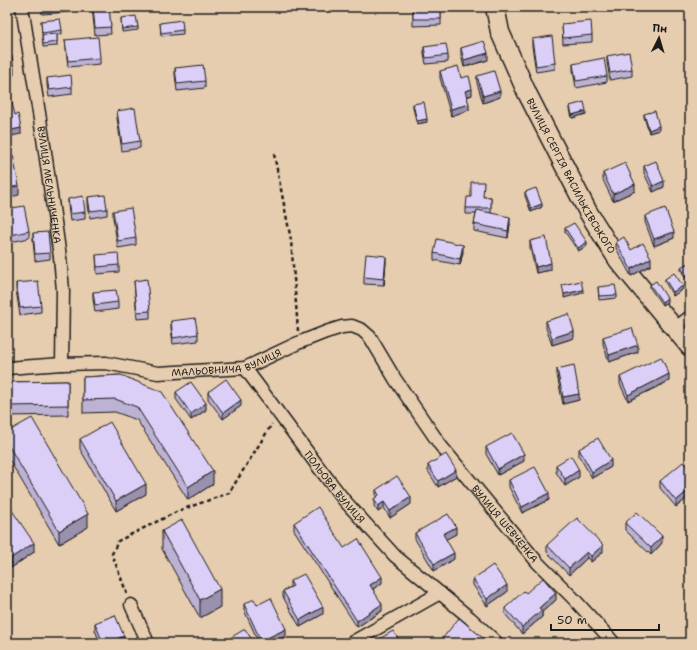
<svg xmlns="http://www.w3.org/2000/svg" width="697" height="650" viewBox="0 0 697 650" font-family="'Shantell Sans',sans-serif">
<style>
.lines{fill:none;stroke-linecap:round;stroke-linejoin:round}
.street-casing{stroke:#1c1c1c;stroke-width:15}
.secondary-casing{stroke:#1c1c1c;stroke-width:21}
.path{stroke:#1c1c1c;stroke-width:2.5;stroke-dasharray:4 3;stroke-linecap:butt}
.street{stroke:#e7cdaf;stroke-width:12}
.secondary{stroke:#e7cdaf;stroke-width:18}
.wall{fill:#bcb2d4;stroke:#1c1c1c}
.shaded-wall{fill:#9991ad;stroke:#1c1c1c}
.building{fill:#dbcff7;stroke:#1c1c1c}
.labels{text-anchor:middle;dominant-baseline:central;stroke-width:3;stroke-linejoin:round;paint-order:stroke}
.street-label{font-size:10px;fill:#1c1c1c;stroke:#e7cdaf}
</style>
<rect width="100%" height="100%" fill="#e7cdaf"/>
<filter id="ink" filterUnits="userSpaceOnUse"><feTurbulence type="fractalNoise" baseFrequency=".025" numOctaves="2"/><feDisplacementMap in="SourceGraphic" scale="8" xChannelSelector="R" yChannelSelector="G"/><feConvolveMatrix kernelMatrix="1 2 1 2 8 2 1 2 1" color-interpolation-filters="sRGB"/></filter>
<g filter="url(#ink)">
<g class="lines">
<!-- street casing -->
<g class="street-casing">
<g id="street">
<path id="s1" d="M22,7L43,138L60,257L63,290L62,364"/>
<path d="M674,329L690,317"/>
<path id="s2" d="M7,368L62,364L106,363L158,373L245,368L298,343L326,332L342,327L352,326L362,330L370,337L395,379L441,446L538,563L574,599L614,643"/>
<path id="s3" d="M245,368L320,469L344,500L395,556L470,618L497,643"/>
<path d="M131,605L148,643"/>
<path d="M351,643L440,593"/>
</g>
</g>
<!-- secondary casing -->
<g class="secondary-casing">
<g id="secondary">
<path id="s4" d="M495,7L500,32L527,93L588,212L618,260L690,347"/>
</g>
</g>
<!-- path -->
<path class="path" d="M274,154L291,240L296,304L298,331
M127,594L112,554L118,541L178,511L229,493L272,424"/>
<!-- street -->
<use href="#street" class="street"/>
<!-- secondary -->
<use href="#secondary" class="secondary"/>
</g>
<!-- wall -->
<path class="wall" d="M41,7H70V12L42,14Z
M92,7H109L111,34L95,35Z
M413,7H441V25L413,26Z
M121,18L138,27V30L122,32Z
M41,21L62,30V34H57V46L43,47Z
M160,23L183,30V34L161,36Z
M562,24L592,35V42L563,44Z
M7,25L9,35V42H7Z
M532,39L555,63V69L536,72L532,46Z
M65,40L100,58V64L68,67Z
M424,47L448,55V62L426,64L424,53Z
M461,48L488,60L464,67L461,55Z
M607,56L632,69V76L610,80L607,62Z
M7,57L14,69V75L10,76V83H7Z
M573,64L607,76V82L576,88L573,70Z
M175,68L205,81V88L177,91L175,74Z
M440,71L461,78L472,95L467,97L469,110L451,116L440,78Z
M477,76L500,97L483,103L477,83Z
M47,78L72,87V94L49,97L47,85Z
M413,104L427,122L417,124L413,108Z
M570,106L586,114L572,118L570,109Z
M117,111L140,141V148L122,151L117,118Z
M644,114L659,130L649,133L644,117Z
M644,166L664,187L653,192L644,173Z
M603,173L635,191L613,201L603,180Z
M525,192L542,207L531,212L525,196Z
M88,197L107,209V215L90,218L88,204Z
M484,197H491V213L510,224L508,238L474,231V224L476,214H466V208Z
M68,199L85,212V219L70,221L68,205Z
M7,209L29,231V238L11,242L7,224Z
M113,211L136,238V245L118,248L113,218Z
M645,216L674,238L654,246L645,222Z
M565,228L587,246L578,251L565,232Z
M33,233L50,253V259L35,261L33,240Z
M530,241L551,270L536,273L530,248Z
M616,242L631,250L651,265L631,276L616,248Z
M463,252L460,265L434,260V253Z
M96,255L119,265V272L97,274Z
M386,262L384,285L364,284V277Z
M681,267H690V286L681,270Z
M665,279L683,289L673,296L665,282Z
M134,281L150,311V318L137,319Z
M16,283L41,306V312L20,315L16,290Z
M650,285L667,302L662,305L650,288Z
M598,287L617,295V298L599,300Z
M93,292L118,302V309L95,312L93,299Z
M171,321L198,334V341L173,344L171,328Z
M546,321L574,338L552,345L546,328Z
M690,322V338L686,331V324Z
M603,337L638,352L609,362L603,344Z
M557,369L579,400L563,404L557,375Z
M121,375L213,484L188,500L137,420L115,412L83,413V377Z
M620,377L669,381L628,401L620,384Z
M68,381V415L7,416V382Z
M176,392L206,410L191,420L176,399Z
M208,392L241,406L223,419L208,399Z
M7,432L88,527L59,544L7,456Z
M80,439L146,494L116,511L80,449Z
M486,447L524,461L498,475L486,454Z
M579,449L611,467L592,478L579,456Z
M428,465L456,476L438,487L428,471Z
M556,465L579,477L565,486L556,472Z
M690,470V496L676,507L660,488V481Z
M509,480L549,500L522,513L509,487Z
M376,490L411,504L390,518L384,508L378,512L374,506V499L376,497Z
M7,503L34,552L11,568L7,562Z
M294,523L344,548L382,583L373,589L382,611L357,627L294,530Z
M625,523L662,543L651,555L625,530Z
M162,531L220,607L200,618L162,549Z
M415,533L456,534L446,539L454,559L434,571L415,539Z
M547,545L603,552L591,562L587,558L569,575L547,552Z
M473,579L507,592L487,606L473,585Z
M290,581L323,614L300,627L283,597V591L290,587Z
M526,593L556,600L542,612V617L522,634L505,614V608Z
M244,604L257,605L286,636L271,643H259L244,610Z
M95,623L124,642L122,643H100L95,630Z
M381,638L400,643H381Z
M442,639L489,643H442Z"/>
<!-- shaded-wall -->
<path class="shaded-wall" d="M488,53V60L464,67V60Z
M472,89V95L465,97V91Z
M500,91V97L483,103V96Z
M469,104V110L451,116V109Z
M586,111V114L572,118V115Z
M427,119V122L417,124V121Z
M659,126V130L649,133V130Z
M21,128V134L7,137V131Z
M664,181V187L653,192V186Z
M635,184V191L613,201V194Z
M19,186V195L7,198V188Z
M542,204V207L531,212V208Z
M510,217V224L508,238V231Z
M674,232V238L654,246V239Z
M587,242V246L578,251V248Z
M463,245V252L460,265V259Z
M386,256V262L384,285V279Z
M651,258V265L631,276V269Z
M551,263V270L536,273V267Z
M683,286V289L673,296V292Z
M583,290V293L564,298V294Z
M667,298V302L662,305V302Z
M574,331V338L552,345V338Z
M638,345V352L609,362V355Z
M669,374V381L628,401V395Z
M579,394V400L563,404V397Z
M241,400V406L223,419V413Z
M206,403V410L191,420V414Z
M524,454V461L498,475V469Z
M611,460V467L592,478V472Z
M456,470V476L438,487V481Z
M579,470V477L565,486V479Z
M213,471V484L188,500V487Z
M146,484V494L116,511V501Z
M690,489V496L676,507V501Z
M549,493V500L522,513V507Z
M411,497V504L390,518V511Z
M384,502V508L378,512V506Z
M88,514V527L59,544V531Z
M456,527V534L443,541V534Z
M662,536V543L651,555V548Z
M34,543V552L11,568V558Z
M603,545V552L591,562V556Z
M587,552V558L569,575V568Z
M454,553V559L434,571V564Z
M382,577V583L370,591V585Z
M507,585V592L487,606V599Z
M220,589V607L200,618V600Z
M556,593V600L542,612V617L522,634V627L539,608Z
M382,604V611L357,627V621Z
M323,607V614L300,627V620Z
M286,629V636L271,643H261V641Z
M124,636V642L122,643H106Z"/>
<!-- building -->
<path class="building" d="M93,7H109L111,27L95,28Z
M413,7H441V19H413Z
M136,16L138,27L122,29L121,18Z
M60,19L62,30L42,33L41,21Z
M182,20L183,30L161,33L160,23Z
M591,21L592,35L563,38L562,24Z
M7,25L9,35H7Z
M57,34V42L43,44L42,35Z
M552,36L555,63L536,66L532,39Z
M98,37L100,58L68,61L65,40Z
M484,41L488,53L464,60L461,48Z
M446,44L448,55L426,58L424,47Z
M629,52L632,69L610,73L607,56Z
M12,56L14,69L9,70L10,76L7,77V57Z
M604,58L607,76L576,81L573,64Z
M203,65L205,81L177,84L175,68Z
M458,66L461,78L469,76L472,89L465,91L469,104L451,109L440,71Z
M494,71L500,91L483,96L477,76Z
M71,75L72,87L49,90L47,78Z
M424,102L427,119L417,121L413,104Z
M584,102L586,111L572,115L570,106Z
M12,103L15,115L18,114L21,128L7,131V104Z
M135,108L140,141L122,144L117,111Z
M655,111L659,126L649,130L644,114Z
M13,155L19,186L7,188V157Z
M656,161L664,181L653,186L644,166Z
M625,163L635,184L613,194L603,173Z
M471,182H484L483,197H491V208H466L467,197H471Z
M536,188L542,204L531,208L525,192Z
M105,195L107,209L90,211L88,197Z
M83,196L85,212L70,214L68,199Z
M24,206L29,231L11,235L7,217V209Z
M131,208L136,238L118,241L113,211Z
M665,208L674,232L654,239L645,216Z
M477,210L510,217L508,231L474,224Z
M574,223L587,242L578,248L565,228Z
M48,232L50,253L35,254L33,233Z
M546,237L551,263L536,267L530,241Z
M624,237L631,250L643,243L651,258L631,269L616,242Z
M437,239L463,245L460,259L434,253Z
M118,253L119,265L97,267L96,255Z
M366,254L386,256L384,279L364,277Z
M688,263L690,267V283L681,267Z
M674,273L683,286L673,292L665,279Z
M147,279L150,311L137,312L134,281Z
M38,281L41,306L20,308L16,283Z
M581,281L583,290L564,294L562,285Z
M656,281L667,298L662,302L650,285Z
M615,285L617,295L599,296L598,287Z
M116,290L118,302L95,305L93,292Z
M569,314L574,331L552,338L546,321Z
M195,318L198,334L173,338L171,321Z
M690,322V331L686,324Z
M632,328L638,345L609,355L603,337Z
M661,357L669,374L628,395L620,377Z
M574,365L579,394L563,397L557,369Z
M121,375L162,392L213,471L188,487L137,407L115,399L83,400V377Z
M226,379L241,400L223,413L208,392Z
M68,381V405L7,406V382Z
M191,382L206,403L191,414L176,392Z
M32,418L88,514L59,531L7,443V432Z
M110,422L146,484L116,501L80,439Z
M512,433L524,454L498,469L486,447Z
M598,438L611,460L592,472L579,449Z
M446,454L456,470L438,481L428,465Z
M571,456L579,470L565,479L556,465Z
M683,462L690,470V489L676,501L660,481Z
M535,467L549,493L522,507L509,480Z
M397,476L411,497L390,511L384,502L378,506L374,499L379,495L376,490Z
M7,503L34,543L11,558L7,552Z
M318,507L344,548L358,539L382,577L370,585L382,604L357,621L294,523Z
M637,512L662,536L651,548L625,523Z
M448,514L456,527L443,534L454,553L434,564L415,533Z
M577,518L603,545L591,556L587,552L569,568L547,545Z
M182,520L220,589L200,600L162,531Z
M493,565L507,585L487,599L473,579Z
M304,574L323,607L300,620L283,591L293,586L290,581Z
M543,578L556,593L539,608L542,610L522,627L505,608L524,591L526,593Z
M271,598L286,629L261,641L244,604L254,599L257,605Z
M115,615L124,636L106,643H103L95,623Z
M459,618L489,643H447L442,639Z
M245,629L254,643H227L225,641Z
M393,631L400,642L399,643H384L381,638Z"/>
</g>
<g class="labels">
<!-- street labels -->
<g class="street-label">
<text stroke="none"><textPath href="#s4" startOffset="186">ВУЛИЦЯ СЕРГІЯ ВАСИЛЬКІВСЬКОГО</textPath></text>
<text stroke="none"><textPath href="#s1" startOffset="180">ВУЛИЦЯ МЕЛЬНИЧЕНКА</textPath></text>
<text stroke="none"><textPath href="#s2" startOffset="222">МАЛЬОВНИЧА ВУЛИЦЯ</textPath></text>
<text stroke="none"><textPath href="#s3" startOffset="149">ПОЛЬОВА ВУЛИЦЯ</textPath></text>
<text stroke="none"><textPath href="#s2" startOffset="607">ВУЛИЦЯ ШЕВЧЕНКА</textPath></text>
</g>
</g>
<!-- margin -->
<rect width="697" height="650" fill="none" stroke="#e7cdaf" stroke-width="24"/>
<rect x="12" y="12" width="673" height="626" fill="none" stroke="#1c1c1c" stroke-width="1.5" filter="url(#ink)"/>
<!-- north arrow -->
<g transform="translate(659 38) rotate(5)" stroke="#e7cdaf" stroke-width="3" paint-order="stroke">
<path d="M0-3L7 15L0 10L-7 15Z" fill="#1c1c1c"/>
<text y="-6" font-size="11" font-weight="bold" text-anchor="middle" fill="#1c1c1c">Пн</text>
</g>
<!-- scale -->
<path d="M551 624v6h108v-6" fill="none" stroke="#1c1c1c" stroke-width="2"/>
<text x="557" y="624" font-size="12" fill="#1c1c1c" stroke="#e7cdaf" stroke-width="3" paint-order="stroke">50 m</text>
</svg>
